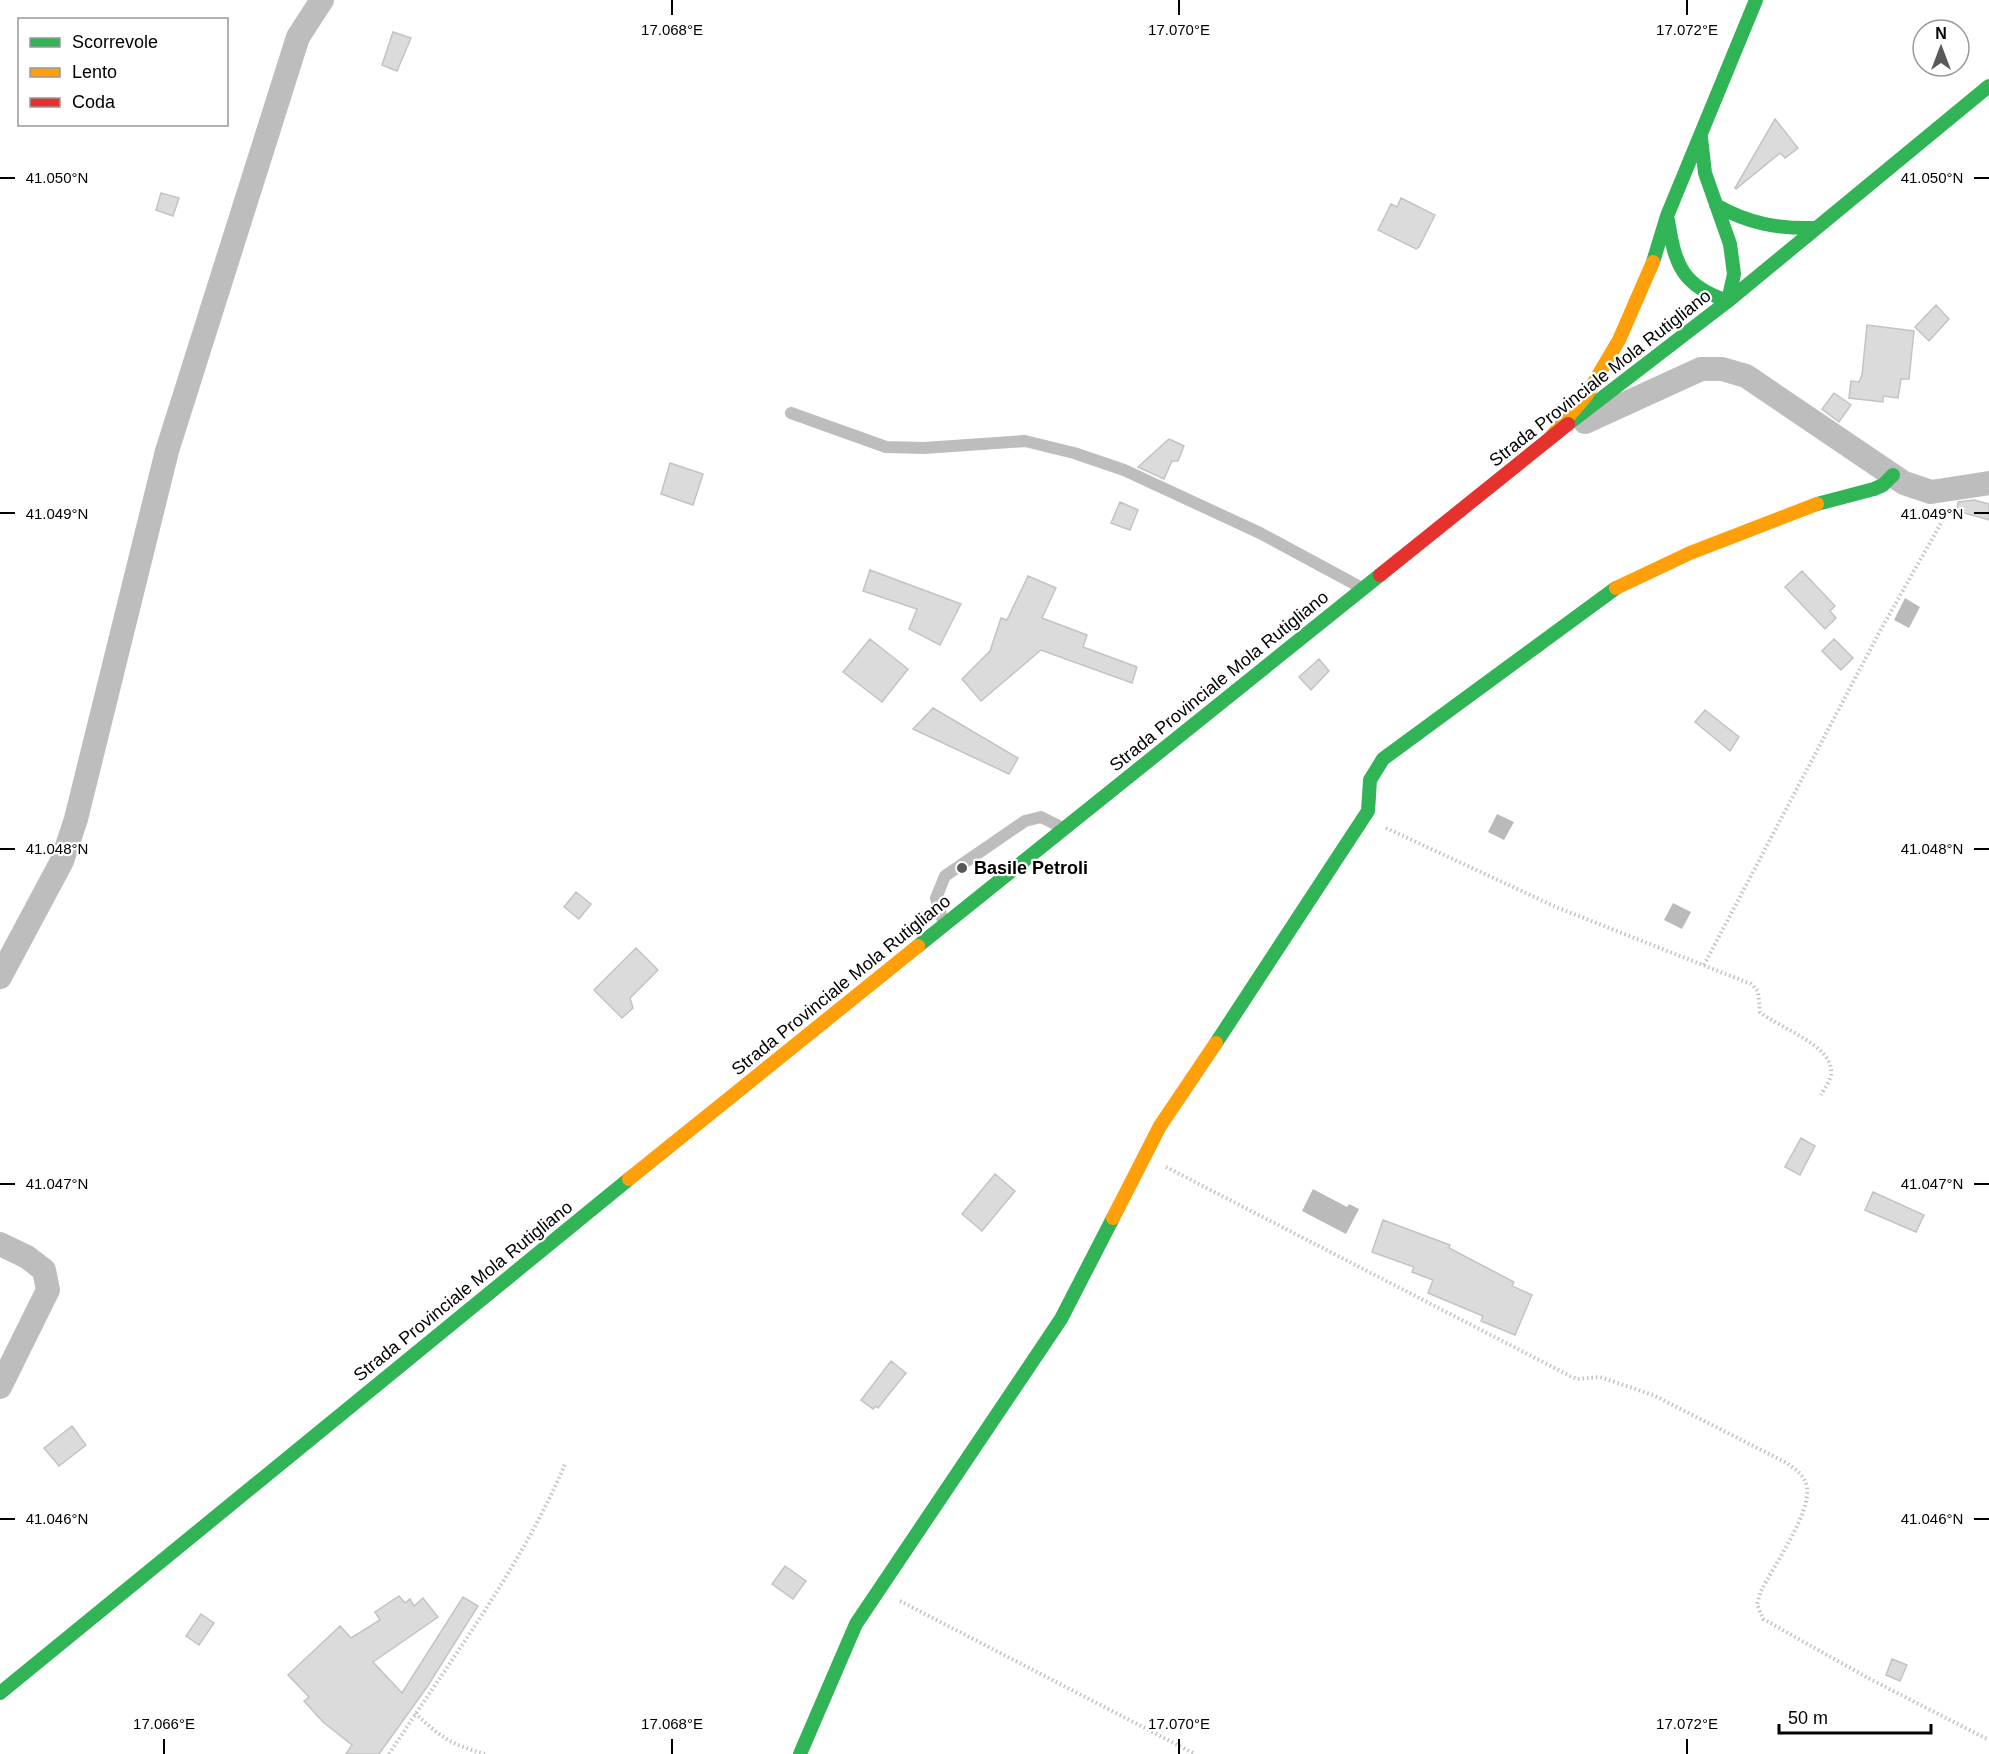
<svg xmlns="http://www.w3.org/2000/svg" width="1989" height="1754" viewBox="0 0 1989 1754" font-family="Helvetica,sans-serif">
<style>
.water{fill:#bababa}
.building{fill:#dbdbdb;stroke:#c3c3c3;stroke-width:1.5}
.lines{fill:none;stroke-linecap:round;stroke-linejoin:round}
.path{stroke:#c2c2c2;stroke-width:4;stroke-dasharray:1.5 3;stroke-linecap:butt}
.lane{stroke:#bdbdbd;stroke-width:12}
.street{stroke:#bdbdbd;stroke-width:24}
.fast{stroke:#30b455;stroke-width:14}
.slow{stroke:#ff9f0a;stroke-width:14}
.jam{stroke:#e5322d;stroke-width:14}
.ticks{fill:none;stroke:#000;stroke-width:2}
.poi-dot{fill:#595959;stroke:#fff;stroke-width:2}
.labels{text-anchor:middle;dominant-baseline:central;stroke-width:4.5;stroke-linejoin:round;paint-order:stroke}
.street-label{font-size:18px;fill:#000;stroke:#fff}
.poi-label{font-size:18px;font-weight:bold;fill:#000;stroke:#fff;text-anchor:start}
.ticks-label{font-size:15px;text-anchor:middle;fill:#000;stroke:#fff;stroke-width:4.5;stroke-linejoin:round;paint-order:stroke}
</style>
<rect width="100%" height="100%" fill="#fff"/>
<!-- water -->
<path class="water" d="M1905,598L1920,607L1909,628L1894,620Z
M1497,814L1514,822L1504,840L1488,832Z
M1673,903L1691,912L1682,929L1664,920Z
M1313,1189L1347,1207L1349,1204L1359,1209L1346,1234L1302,1211Z"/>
<!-- building -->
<path class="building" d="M393,32L411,38L397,71L382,65Z
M1775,119L1798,148L1785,158L1780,153L1736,189L1735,188Z
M161,193L179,198L173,216L156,210Z
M1401,198L1435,215L1419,247L1416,249L1378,230L1391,204L1397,207Z
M1936,305L1949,319L1929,341L1915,327Z
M1867,325L1914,331L1909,379H1901L1898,398L1883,396V402L1849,398L1851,381L1859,382L1862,375Z
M1834,393L1851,405L1839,422L1822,409Z
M1169,439L1184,446L1178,461H1172L1164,479L1138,467Z
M670,463L703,474L693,505L661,494Z
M1974,500L1989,504V520L1957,511L1958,502Z
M1120,502L1138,510L1130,530L1111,523Z
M870,570L961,604L940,645L909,629L917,609L863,591Z
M1802,571L1835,606L1830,611L1836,618L1825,629L1785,587Z
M1028,576L1056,588L1042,618L1087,635L1083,647L1137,667L1132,683L1041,650L981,701L962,679L990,651L1001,618L1007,620Z
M870,639L908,669L882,702L843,672Z
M1834,639L1853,658L1841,670L1822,651Z
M1319,659L1329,671L1311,690L1299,677Z
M933,708L1018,758L1009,774L913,729Z
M1705,710L1739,737L1730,751L1695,722Z
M576,892L591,904L579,919L564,907Z
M636,948L658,970L630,998L633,1008L622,1018L594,990Z
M1801,1138L1815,1146L1800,1175L1785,1167Z
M995,1174L1015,1191L982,1231L962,1214Z
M1873,1192L1924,1215L1916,1232L1865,1210Z
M1383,1220L1450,1245L1449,1248L1514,1282L1512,1286L1532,1295L1515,1335L1481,1321L1483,1316L1428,1293L1433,1280L1412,1272L1414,1267L1372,1252Z
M891,1361L906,1373L878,1408L876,1406L873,1409L861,1400Z
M72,1426L86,1445L59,1466L44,1448Z
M785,1566L806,1581L793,1599L772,1584Z
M399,1596L405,1603L410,1599L414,1606L423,1598L438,1617L373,1662L402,1693L463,1597L478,1606L427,1687L379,1754H346L352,1745L323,1722L304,1701L309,1697L288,1675L340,1626L351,1638L380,1620L375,1612Z
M201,1614L214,1623L199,1645L186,1636Z
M1892,1659L1907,1665L1900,1681L1886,1675Z"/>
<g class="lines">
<!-- path -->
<path class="path" d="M1386,828L1556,907L1751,984L1758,991L1760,1012C1780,1029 1834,1045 1831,1074C1831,1080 1824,1089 1821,1095
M1704,965L1880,631L1949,509
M1166,1167L1570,1376L1577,1379L1600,1377L1653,1395L1787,1463C1796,1470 1805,1475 1807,1488C1811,1513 1773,1567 1761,1591L1757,1604L1763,1619L1870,1679L1989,1740
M900,1601L1195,1754
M415,1713C440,1737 452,1745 485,1754
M389,1754C451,1659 522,1566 566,1462"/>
<!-- lane -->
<path class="lane" d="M791,413L886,447L924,448L1025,441L1074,453L1124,470L1260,533L1362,588
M944,924L936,898L945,876L1025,821L1041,817L1063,828"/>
<!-- street -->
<path class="street" d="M1585,422L1701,369H1722L1746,376L1904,483L1931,492L1989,483
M0,977L62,861L76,819L167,451L298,37L322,0
M0,1244L27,1257L44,1270L48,1290L0,1387"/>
<!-- fast -->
<path class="fast" d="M1716,205C1749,224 1779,229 1816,228
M1668,220C1675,265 1682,286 1728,301L1734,274L1730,244L1705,173L1701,138
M1653,262L1667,216L1756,0
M1568,424L1728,301L1989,86
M1817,504L1874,489L1883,485L1893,475
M918,946L1380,575
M1216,1043L1368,811L1370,780L1383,759L1616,588
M0,1693L629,1179
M800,1754L856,1624L1061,1319L1113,1218"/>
<!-- slow -->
<path class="slow" d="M1550,438L1586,396L1619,340L1653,262
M1616,588L1690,553L1817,504
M629,1179L918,946
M1113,1218L1160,1126L1216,1043"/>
<!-- jam -->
<path class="jam" d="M1380,575L1568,424"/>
</g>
<!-- ticks -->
<path class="ticks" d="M672,0V15M1179,0V15M1687,0V15M0,178H15M1974,178H1989M0,513H15M1974,513H1989M0,849H15M1974,849H1989M0,1184H15M1974,1184H1989M0,1519H15M1974,1519H1989M164,1739V1754M672,1739V1754M1179,1739V1754M1687,1739V1754"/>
<!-- markers -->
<circle class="poi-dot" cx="962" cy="868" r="6"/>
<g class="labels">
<!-- street labels -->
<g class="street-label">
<text transform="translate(1600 378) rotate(-38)">Strada Provinciale Mola Rutigliano</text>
<text transform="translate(1219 681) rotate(-39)">Strada Provinciale Mola Rutigliano</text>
<text transform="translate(841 985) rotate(-39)">Strada Provinciale Mola Rutigliano</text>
<text transform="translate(463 1291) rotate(-39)">Strada Provinciale Mola Rutigliano</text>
</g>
<!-- poi labels -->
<g class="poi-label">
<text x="974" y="868">Basile Petroli</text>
</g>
</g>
<g class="ticks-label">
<text x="672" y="35">17.068°E</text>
<text x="1179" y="35">17.070°E</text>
<text x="1687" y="35">17.072°E</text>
<text x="57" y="183">41.050°N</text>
<text x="1932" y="183">41.050°N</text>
<text x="57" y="519">41.049°N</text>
<text x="1932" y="519">41.049°N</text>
<text x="57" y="854">41.048°N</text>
<text x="1932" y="854">41.048°N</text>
<text x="57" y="1189">41.047°N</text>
<text x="1932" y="1189">41.047°N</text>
<text x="57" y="1524">41.046°N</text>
<text x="1932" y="1524">41.046°N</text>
<text x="164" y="1729">17.066°E</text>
<text x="672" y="1729">17.068°E</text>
<text x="1179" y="1729">17.070°E</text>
<text x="1687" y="1729">17.072°E</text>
</g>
<!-- legend -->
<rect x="18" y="18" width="210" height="108" fill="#ffffff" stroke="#999999" stroke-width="1.5"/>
<rect x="30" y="38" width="30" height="9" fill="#30b455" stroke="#999999" stroke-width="1.5"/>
<text x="72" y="48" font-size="18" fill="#000000">Scorrevole</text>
<rect x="30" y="68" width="30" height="9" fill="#ff9f0a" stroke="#999999" stroke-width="1.5"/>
<text x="72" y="78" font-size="18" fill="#000000">Lento</text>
<rect x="30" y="98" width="30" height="9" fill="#e5322d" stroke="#999999" stroke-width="1.5"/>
<text x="72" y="108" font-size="18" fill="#000000">Coda</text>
<!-- north arrow -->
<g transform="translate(1941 48)"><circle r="28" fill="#ffffff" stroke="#999999" stroke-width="1.5"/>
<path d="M0-4.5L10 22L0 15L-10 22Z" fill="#595959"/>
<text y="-9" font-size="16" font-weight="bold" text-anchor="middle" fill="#000000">N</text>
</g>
<!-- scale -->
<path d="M1779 1724v9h152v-9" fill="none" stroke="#000000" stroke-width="3"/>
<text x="1788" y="1724" font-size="18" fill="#000000" stroke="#ffffff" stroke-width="4.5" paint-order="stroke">50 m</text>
</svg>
